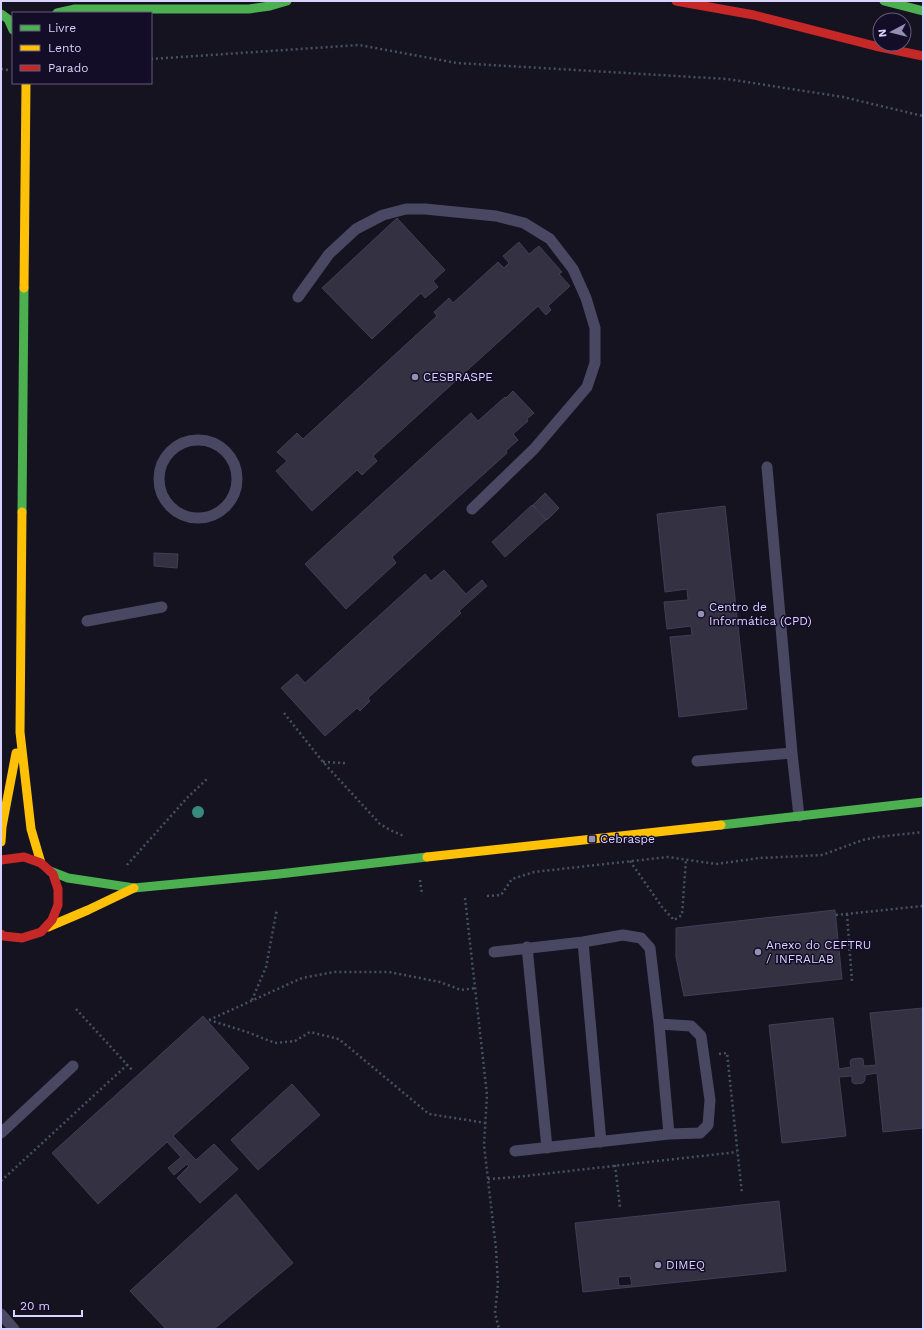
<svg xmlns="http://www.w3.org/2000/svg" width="924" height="1330" viewBox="0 0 924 1330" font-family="'Work Sans',sans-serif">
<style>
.building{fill:#343143;stroke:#433d56;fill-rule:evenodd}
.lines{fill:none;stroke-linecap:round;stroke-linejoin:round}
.path{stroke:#445262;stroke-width:2.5;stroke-dasharray:2 3;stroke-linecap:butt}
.lane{stroke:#4a4763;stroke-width:11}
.fast{stroke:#4caf50;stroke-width:9}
.slow{stroke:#ffc107;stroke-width:9}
.jam{stroke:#c62828;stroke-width:9}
.tree{fill:#388a7f}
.poi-dot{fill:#9590b1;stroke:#130d27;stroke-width:1.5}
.labels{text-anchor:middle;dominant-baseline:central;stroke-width:3;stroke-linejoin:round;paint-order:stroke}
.poi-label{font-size:12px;fill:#dad3ff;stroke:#130d27;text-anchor:start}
</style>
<rect width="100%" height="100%" fill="#161321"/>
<!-- building -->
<path class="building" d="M397,218L445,270L433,281L438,287L425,298L421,293L372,339L322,288Z
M519,242L529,254L539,246L562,272L559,274L570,286L548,306L551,310L546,315L538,306L373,456L377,461L362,475L357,470L312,511L276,471L287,461L277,452L297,433L303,439L437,316L434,312L449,298L453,303L498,262L504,268L509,263L503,256Z
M513,391L534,413L527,419L528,421L513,434L518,440L506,451L507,453L392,557L396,563L346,609L305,564L471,413L478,421L505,397L506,398Z
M545,493L559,508L547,520L533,505Z
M532,505L546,520L505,557L492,542Z
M725,506L747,709L679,717L670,637L692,635L691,626L667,629L664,602L688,600L687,589L665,592L657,514Z
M154,553L178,554L177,568L154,566Z
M444,570L466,594L482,580L487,586L459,611L461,613L368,698L370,701L360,711L357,708L325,736L281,688L297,674L305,683L425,574L431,581Z
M835,910L842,979L684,996L676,957V928Z
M923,1008V1128L883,1132L877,1073L865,1075V1080L863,1083L855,1084L852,1082V1076L839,1077L846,1136L782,1143L769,1025L833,1018L839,1069L851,1067L850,1061L852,1059L860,1058L863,1059L864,1066L876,1065L870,1013Z
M203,1016L249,1068L173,1136L196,1160L214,1144L238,1169L200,1203L177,1178L189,1166L187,1164L174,1175L168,1168L181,1157L167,1142L98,1204L52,1153Z
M292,1084L320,1115L258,1170L231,1140Z
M236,1194L293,1263L214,1329H166L130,1291Z
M779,1201L786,1271L583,1292L575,1223ZM630,1276L632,1285L619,1286L618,1277Z"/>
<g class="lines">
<!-- path -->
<path class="path" d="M151,59L359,45L457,63L727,79L843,97L923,116
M1,69L8,70
M284,713L323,762L380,824L390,830L404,836
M323,762L345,763
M630,861L662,907L674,920L682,915L686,859
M127,865L187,798L208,778
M420,880L422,895
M487,896L501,895L512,879L534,872L668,857L716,864L760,858L822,855L863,840L877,837L923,832
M465,898L487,1095L484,1145L496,1249L498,1284L495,1313L499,1329
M847,914L852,981
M836,915L923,906
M252,1000L266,967L277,909
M76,1009L132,1070
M209,1020L247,1032L275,1043L295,1041L310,1032L339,1039L429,1114L486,1123
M209,1020L302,978L334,972H389L440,982L461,990L475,988
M719,1054L727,1053L742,1194
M615,1165L620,1207
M488,1179L516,1177L737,1152
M1,1181L127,1065"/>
<!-- lane -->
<path class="lane" d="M298,297L329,254L356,229L383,215L406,209H425L496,216L524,223L550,239L573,269L586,298L595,328V363L587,387L534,449L472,509
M159 479a39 39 0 1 1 78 0a39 39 0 1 1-78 0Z
M767,467L792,753L799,816
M87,621L162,607
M697,761L792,753
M583,942L601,1142
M527,947L547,1148
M494,952L583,942L623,935L641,938L650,948L659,1024L691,1026L701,1036L710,1100L708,1125L700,1133L669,1134L515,1151
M659,1024L669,1134
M1,1133L73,1066
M1,1314L14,1329"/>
<!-- fast -->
<path class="fast" d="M884,1L923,11
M57,13L75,9H249L270,6L287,1
M1,14L8,19L13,30
M22,512L24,288
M721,825L923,802
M50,871L68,878L134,888L279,874L427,857"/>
<!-- slow -->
<path class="slow" d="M24,288L26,83
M22,512L20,732L31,829L41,863
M1,842L2,827L16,753
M427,857L721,825
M48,927L88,910L134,888"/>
<!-- jam -->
<path class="jam" d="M676,1L754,15L875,46L923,56
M1,860L24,857L41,863L53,874L58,889V905L52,920L41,932L22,938L3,936L1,934"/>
</g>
<!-- trees -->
<circle class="tree" cx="198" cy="812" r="6"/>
<!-- markers -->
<g class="poi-dot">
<circle cx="415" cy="377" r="4"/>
<circle cx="701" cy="614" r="4"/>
<rect x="588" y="835" width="8" height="8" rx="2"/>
<circle cx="758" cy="952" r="4"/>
<circle cx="658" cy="1265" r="4"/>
</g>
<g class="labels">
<!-- poi labels -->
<g class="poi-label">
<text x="423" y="377">CESBRASPE</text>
<text x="709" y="607">Centro de<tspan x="709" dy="14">Informática (CPD)</tspan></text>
<text x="600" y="839">Cebraspe</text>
<text x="766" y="945">Anexo do CEFTRU<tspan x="766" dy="14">/ INFRALAB</tspan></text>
<text x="666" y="1265">DIMEQ</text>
</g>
</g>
<!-- border -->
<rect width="924" height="1330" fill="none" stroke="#dad3ff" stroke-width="4"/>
<!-- legend -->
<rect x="12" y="12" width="140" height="72" fill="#130d27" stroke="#635c7d"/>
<rect x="20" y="25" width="20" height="6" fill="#4caf50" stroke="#635c7d"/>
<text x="48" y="32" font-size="12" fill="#dad3ff">Livre</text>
<rect x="20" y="45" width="20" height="6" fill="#ffc107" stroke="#635c7d"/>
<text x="48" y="52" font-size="12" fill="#dad3ff">Lento</text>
<rect x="20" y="65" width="20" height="6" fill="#c62828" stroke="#635c7d"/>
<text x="48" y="72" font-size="12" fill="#dad3ff">Parado</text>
<!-- north arrow -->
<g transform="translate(892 32) rotate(263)"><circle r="19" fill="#130d27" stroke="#635c7d"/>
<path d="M0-3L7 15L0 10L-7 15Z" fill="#9590b1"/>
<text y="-6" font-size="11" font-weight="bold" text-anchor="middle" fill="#dad3ff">N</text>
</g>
<!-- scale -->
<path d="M14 1310v6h68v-6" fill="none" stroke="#dad3ff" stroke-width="2"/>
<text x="20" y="1310" font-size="12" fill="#dad3ff" stroke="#130d27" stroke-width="3" paint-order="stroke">20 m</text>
</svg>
